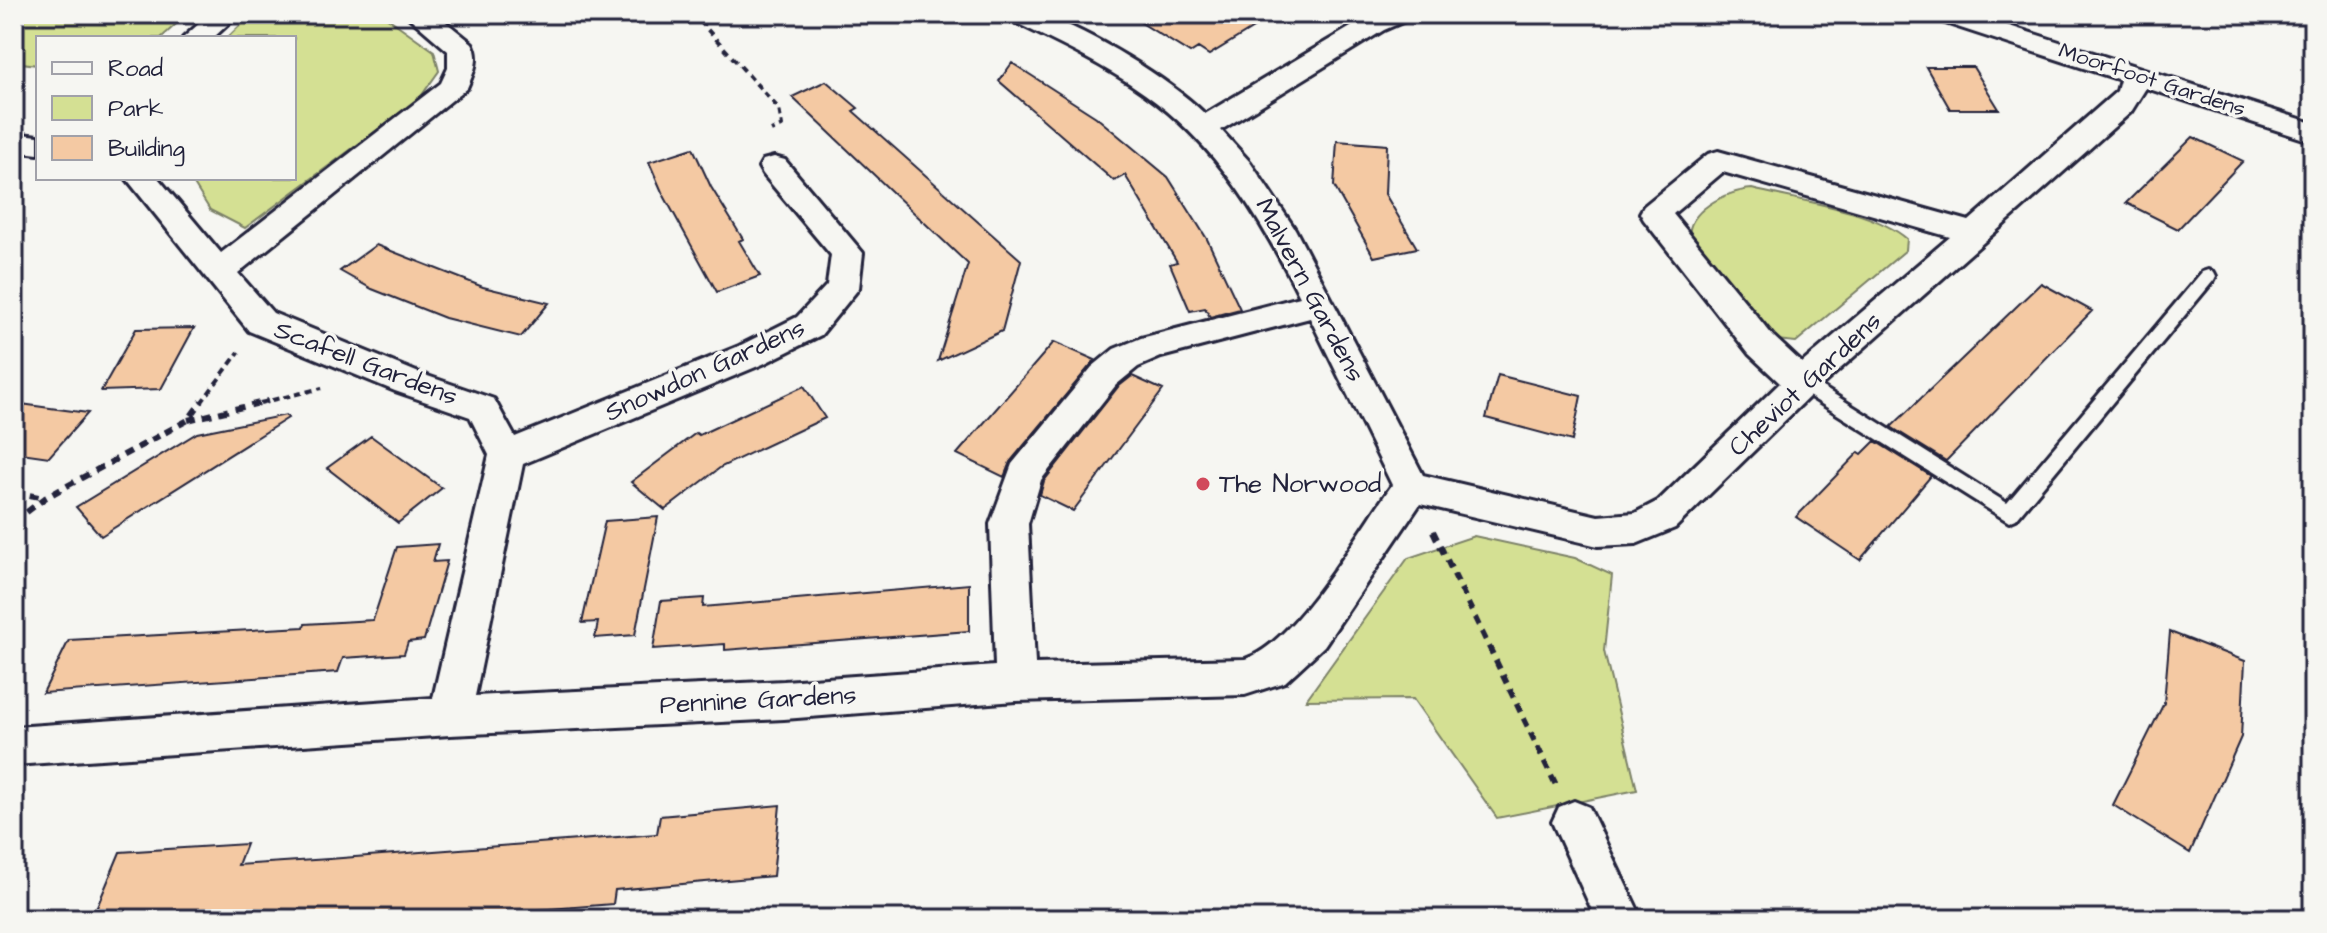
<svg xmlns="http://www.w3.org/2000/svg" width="2327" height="933" viewBox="0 0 2327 933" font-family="'Architects Daughter',sans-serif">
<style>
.green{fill:#d4e093;stroke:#7b8167;stroke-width:2}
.building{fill:#f4c9a3;stroke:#22223b;stroke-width:2}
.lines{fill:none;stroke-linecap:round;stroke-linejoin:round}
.service-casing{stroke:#22223b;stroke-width:6}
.minor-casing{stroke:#22223b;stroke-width:6}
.path-far1{stroke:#22223b;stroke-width:4;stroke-dasharray:7 5;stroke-linecap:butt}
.path{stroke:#22223b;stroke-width:6;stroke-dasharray:9 7;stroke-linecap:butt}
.service{fill:#f6f6f2;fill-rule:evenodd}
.minor{fill:#f6f6f2;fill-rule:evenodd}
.poi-dot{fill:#d1495b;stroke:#f6f6f2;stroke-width:3}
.labels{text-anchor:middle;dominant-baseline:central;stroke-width:7;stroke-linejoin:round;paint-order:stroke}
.far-street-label{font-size:22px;fill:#22223b;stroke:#f6f6f2}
.street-label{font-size:26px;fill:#22223b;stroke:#f6f6f2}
.poi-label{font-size:26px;fill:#22223b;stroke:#f6f6f2;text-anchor:start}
</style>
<rect width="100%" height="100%" fill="#f6f6f2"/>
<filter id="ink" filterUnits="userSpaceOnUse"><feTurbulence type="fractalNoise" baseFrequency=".0125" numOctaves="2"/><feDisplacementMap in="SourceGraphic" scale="16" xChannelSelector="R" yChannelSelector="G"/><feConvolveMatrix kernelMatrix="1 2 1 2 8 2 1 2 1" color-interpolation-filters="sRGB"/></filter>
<g filter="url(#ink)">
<!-- green -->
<path class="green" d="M14,14H82L116,19L124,14H187L161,38H38V65L14,62Z
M252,14H382L434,51L439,71L419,99L245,228L210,210L190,178H294V38H227Z
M1752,189C1796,200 1874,210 1907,239L1906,250L1796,342L1776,340L1690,242C1683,212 1726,191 1752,189Z
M1474,536L1575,558L1612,575L1604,651L1637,790L1497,818L1413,699L1306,700L1408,558Z"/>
<!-- building -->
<path class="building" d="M1127,14H1276L1209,55L1198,48L1190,53Z
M1012,63L1096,117L1168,177L1207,239L1240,309L1210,317L1205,308L1190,311L1170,264L1177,262L1125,175L1114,181L999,81Z
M1926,67H1973L1999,109H1950Z
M826,81L858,108L853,111L1021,260L1002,331L938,361L968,264L792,97Z
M2193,137L2243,161L2178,229L2126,203Z
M1337,141L1387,145L1385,194L1417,248L1374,257L1334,186Z
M693,148L711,187L743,239L739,241L760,276L717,292L662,192L649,162Z
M376,245L483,287L549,303L521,337L445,318L372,289L340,271Z
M2041,283L2092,311L1946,461L1891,427Z
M194,328L161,389L101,391L136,329Z
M1054,342L1095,360L1010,462L1004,477L957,454Z
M1498,375L1581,396L1572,441L1486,418Z
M1132,376L1163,390L1073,511L1040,495L1044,481L1118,387Z
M804,386L825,418L721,467L665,510L631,482L696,433L699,435Z
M14,403L50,408L88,413L49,457L14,452Z
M286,415L288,418L101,536L76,507L197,433Z
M371,436L442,488L398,523L327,468Z
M1875,441L1931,476L1860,560L1796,517L1859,452L1862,454Z
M658,517L635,635L595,638L598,622L582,623L605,521Z
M438,544L433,562L447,561L424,640L408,642L404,654L343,658L338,672L43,693L69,640L304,627L305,624L373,620L397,547Z
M969,584V631L725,650V644L653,649L661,601L704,598L703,607Z
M2170,632L2245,661L2241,737L2190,853L2113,805L2164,703Z
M780,805L773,876L615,890L613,904L422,919H250L252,914L183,919H92L120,852L246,844L238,865L329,859L657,834L660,816Z"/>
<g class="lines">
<!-- service casing -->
<g class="service-casing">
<path id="service" d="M2208,270L2214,272L2216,276L2214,280L2016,519L2009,522L1796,388L1793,383L1796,378H1808L2007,503L2202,272Z"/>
</g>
<!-- minor casing -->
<g class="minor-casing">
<path id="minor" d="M210,14H239L213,38H183Z
M405,14H436L472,43C481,58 473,74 467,88L238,273L273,313L419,373L494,399L515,437L739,346L797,317L827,285L831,255L763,174L759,167L763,160L774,157L785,160L863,253L859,288L821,335L763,364L523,464L475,696L784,681L995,666L990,524L1012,464L1092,367L1114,349L1141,338L1300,297C1261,219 1217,145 1145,94C1103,64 1056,42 1010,20L1006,14C1017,14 1032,12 1042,15C1091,31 1169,79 1205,114L1366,18L1376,14H1411L1407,20L1384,30L1221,130L1250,162L1295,229L1423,475L1598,516L1635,513L1658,501L1780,383L1749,354L1644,220L1640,213L1644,206L1708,154L1718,151L1969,221L2117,91L2120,80L1936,20L1932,14H1972L2313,123V142L2146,88L2131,112L1814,392L1675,528L1636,544L1598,546L1420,504L1324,646L1285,682L1245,695L1016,701L784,719L450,735L14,765V727L433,698L489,455L470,417L395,391L249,331L126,178H158L221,253L441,83L448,68V51ZM1723,172L1950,237L1802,363L1773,336L1673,214ZM1310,318L1392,485C1360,530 1295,644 1245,659L1035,664L1028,524L1041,480L1116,385L1138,367L1161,357Z
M14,133L38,136V154L14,151Z
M1574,801L1589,807L1642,919H1596L1552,822L1559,807Z"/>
</g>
<!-- path-far1 -->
<path class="path-far1" d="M704,14L697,18L779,109L782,126L771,131
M201,403L239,352
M260,403L322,388"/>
<!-- path -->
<path class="path" d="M188,420L268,401
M14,492L44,498
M14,522L45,498L188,420L202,401
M1433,531L1556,785"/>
<!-- service -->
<use href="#service" class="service"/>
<!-- minor -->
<use href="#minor" class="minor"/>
</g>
</g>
<!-- markers -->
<circle class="poi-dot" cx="1203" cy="484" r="8"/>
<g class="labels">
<!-- far-street labels -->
<g class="far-street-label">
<text transform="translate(2152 80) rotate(18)">Moorfoot Gardens</text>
</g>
<!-- street labels -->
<g class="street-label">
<text transform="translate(1310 290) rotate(62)">Malvern Gardens</text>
<text transform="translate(366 363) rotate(21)">Scafell Gardens</text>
<text transform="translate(705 370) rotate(-24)">Snowdon Gardens</text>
<text transform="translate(1805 384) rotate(-43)">Cheviot Gardens</text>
<text transform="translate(758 700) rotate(-3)">Pennine Gardens</text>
</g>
<!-- poi labels -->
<g class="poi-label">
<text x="1219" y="484">The Norwood</text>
</g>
</g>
<!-- margin -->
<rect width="2327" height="933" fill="none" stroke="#f6f6f2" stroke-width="48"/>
<rect x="24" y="24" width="2279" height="885" fill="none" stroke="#22223b" stroke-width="3" filter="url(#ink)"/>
<!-- legend -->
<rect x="36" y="36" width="260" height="144" fill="#f6f6f2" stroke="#a1a1a9" stroke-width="2"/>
<rect x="52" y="62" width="40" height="12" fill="#f6f6f2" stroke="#a1a1a9" stroke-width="2"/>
<text x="108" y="76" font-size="24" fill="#22223b">Road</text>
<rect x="52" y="96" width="40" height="24" fill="#d4e093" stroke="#a1a1a9" stroke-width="2"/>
<text x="108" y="116" font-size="24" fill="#22223b">Park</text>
<rect x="52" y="136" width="40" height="24" fill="#f4c9a3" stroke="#a1a1a9" stroke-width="2"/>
<text x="108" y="156" font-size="24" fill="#22223b">Building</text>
</svg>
